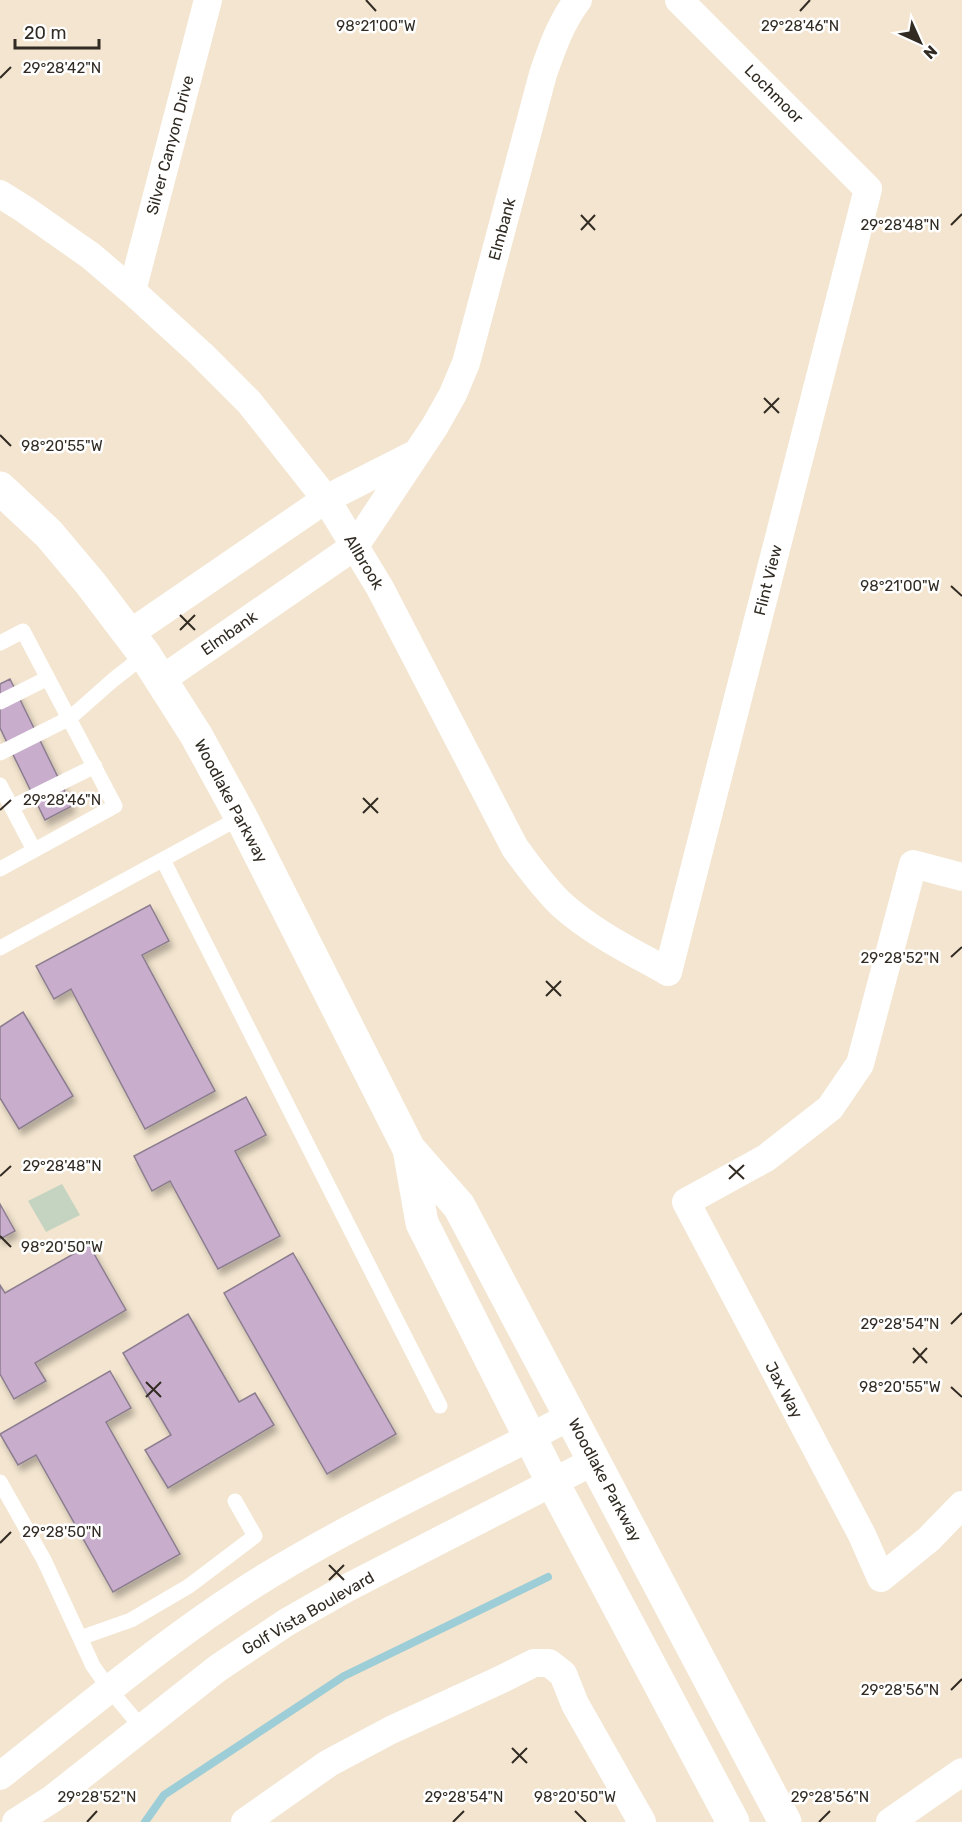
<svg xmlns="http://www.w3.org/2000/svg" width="962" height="1822" viewBox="0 0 962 1822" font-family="Rubik,sans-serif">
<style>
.green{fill:#c5d4c0}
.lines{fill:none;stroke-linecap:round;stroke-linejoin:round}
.stream{stroke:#9dcdd6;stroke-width:8}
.building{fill:#c8aecc;stroke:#8c7d8f;stroke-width:1.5;filter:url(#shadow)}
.service{stroke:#fff;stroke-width:15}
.minor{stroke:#fff;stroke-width:28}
.tertiary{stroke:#fff;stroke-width:33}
.ticks{fill:none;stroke:#312b23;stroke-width:2}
.labels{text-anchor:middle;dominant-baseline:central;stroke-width:5;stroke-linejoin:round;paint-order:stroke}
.street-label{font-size:16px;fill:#312b23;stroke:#fff}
.ticks-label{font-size:15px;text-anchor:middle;fill:#312b23;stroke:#fff;stroke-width:5;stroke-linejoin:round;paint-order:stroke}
</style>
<defs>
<filter id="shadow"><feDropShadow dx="3.5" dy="6" stdDeviation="3" flood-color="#0004"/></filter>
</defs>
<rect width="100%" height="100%" fill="#f3e5cf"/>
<!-- green -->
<path class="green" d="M62,1184L80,1215L46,1232L28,1201Z"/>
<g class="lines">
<!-- stream -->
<path class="stream" d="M145,1822L164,1795L344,1676L548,1577"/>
</g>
<!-- building -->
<path class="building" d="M10,679L72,806L45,820L0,728V684Z
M150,905L169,941L142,955L215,1091L145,1129L71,989L54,999L36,966Z
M23,1012L73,1096L19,1129L0,1098V1027Z
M246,1097L266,1135L235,1151L280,1236L218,1269L170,1181L152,1191L134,1156Z
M0,1204L15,1231L0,1239Z
M89,1245L126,1310L35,1363L46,1381L14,1399L0,1374V1285L5,1293Z
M293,1253L396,1434L327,1474L224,1293Z
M188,1314L239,1402L255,1393L274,1425L168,1488L145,1450L171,1435L123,1353Z
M110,1371L131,1408L106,1422L180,1554L113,1592L36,1455L18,1465L0,1434Z"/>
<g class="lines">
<!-- service -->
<path class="service" d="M0,643L23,631L115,806L0,869
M0,702L48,678
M0,753L70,718L113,680L145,655
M0,785L34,850
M12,807L95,766
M163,860L440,1406
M0,948L241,817
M0,1482L44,1560L93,1666L110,1690L142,1728
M80,1638L131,1620L189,1586L255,1536L235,1501"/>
<!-- minor -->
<path class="minor" d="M0,194L24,209L91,256L132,291L201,354L249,402L326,499L380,588L515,848C530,868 544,888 562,905C593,933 633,952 668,972L868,189L679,0
M132,291L208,0
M129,634L326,499L413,455
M161,680L355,546L435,426L453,394L466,363L543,74C552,48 561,22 578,0
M962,877L913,864L860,1064L830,1108L766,1158L686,1202L862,1535L881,1578L929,1539L962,1505
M0,1776C88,1707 174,1633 269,1575C366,1516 471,1469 571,1416
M16,1822L52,1799L218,1668L287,1622L345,1589L594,1461
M245,1822L329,1763L391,1730L500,1680L534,1663H549L563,1674L575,1704L642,1822
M890,1822L962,1772"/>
<!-- tertiary -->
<path class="tertiary" d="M0,488L49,534L91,584L145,655L196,735L241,817L409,1149L459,1206L785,1822
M409,1149L422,1223L553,1483L733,1822"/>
</g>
<!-- ticks -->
<path class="ticks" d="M366,0L376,11M800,11L810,0M0,78L11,67M581,215L595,230M951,225L962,214M581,230L595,215M764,398L779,413M764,413L779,398M0,435L11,446M951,586L962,596M180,615L195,630M180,630L195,615M363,798L378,813M0,810L11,800M363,813L378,798M951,957L962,947M546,981L561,996M546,996L561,981M729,1165L744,1179M0,1176L11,1166M729,1179L744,1165M0,1236L11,1247M951,1324L962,1313M913,1348L927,1363M913,1363L927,1348M146,1382L161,1397M951,1387L962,1397M146,1397L161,1382M0,1543L11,1532M329,1565L344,1580M329,1580L344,1565M951,1690L962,1679M512,1748L527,1763M512,1763L527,1748M575,1811L586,1822M87,1822L97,1811M453,1822L464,1811M819,1822L830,1811"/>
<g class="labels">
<!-- street labels -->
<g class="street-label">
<text transform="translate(774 94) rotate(45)">Lochmoor</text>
<text transform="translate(170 145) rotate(-75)">Silver Canyon Drive</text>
<text transform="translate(502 229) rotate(-75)">Elmbank</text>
<text transform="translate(364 562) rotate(59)">Allbrook</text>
<text transform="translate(768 580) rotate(-76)">Flint View</text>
<text transform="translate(229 633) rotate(-35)">Elmbank</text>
<text transform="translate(231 801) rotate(62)">Woodlake Parkway</text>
<text transform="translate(784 1390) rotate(62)">Jax Way</text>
<text transform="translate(605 1480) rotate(62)">Woodlake Parkway</text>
<text transform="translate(308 1613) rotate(-30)">Golf Vista Boulevard</text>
</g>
</g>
<g class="ticks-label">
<text x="376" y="31">98°21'00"W</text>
<text x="800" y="31">29°28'46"N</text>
<text x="62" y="73">29°28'42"N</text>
<text x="900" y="230">29°28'48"N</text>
<text x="62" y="451">98°20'55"W</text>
<text x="900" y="591">98°21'00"W</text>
<text x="62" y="805">29°28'46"N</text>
<text x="900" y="963">29°28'52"N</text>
<text x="62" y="1171">29°28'48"N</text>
<text x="62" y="1252">98°20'50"W</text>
<text x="900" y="1329">29°28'54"N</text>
<text x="900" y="1392">98°20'55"W</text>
<text x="62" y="1537">29°28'50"N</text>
<text x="900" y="1695">29°28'56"N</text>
<text x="97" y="1802">29°28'52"N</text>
<text x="464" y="1802">29°28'54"N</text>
<text x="575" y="1802">98°20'50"W</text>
<text x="830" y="1802">29°28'56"N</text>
</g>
<!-- north arrow -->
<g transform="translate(920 42) rotate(135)" stroke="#ffffff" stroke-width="4.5" paint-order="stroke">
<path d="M0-4.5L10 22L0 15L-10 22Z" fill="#312b23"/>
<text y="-9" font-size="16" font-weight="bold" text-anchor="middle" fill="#312b23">N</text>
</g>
<!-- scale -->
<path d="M15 39v9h84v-9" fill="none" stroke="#312b23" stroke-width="3"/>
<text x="24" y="39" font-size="18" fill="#312b23" stroke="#ffffff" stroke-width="4.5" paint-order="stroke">20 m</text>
</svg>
